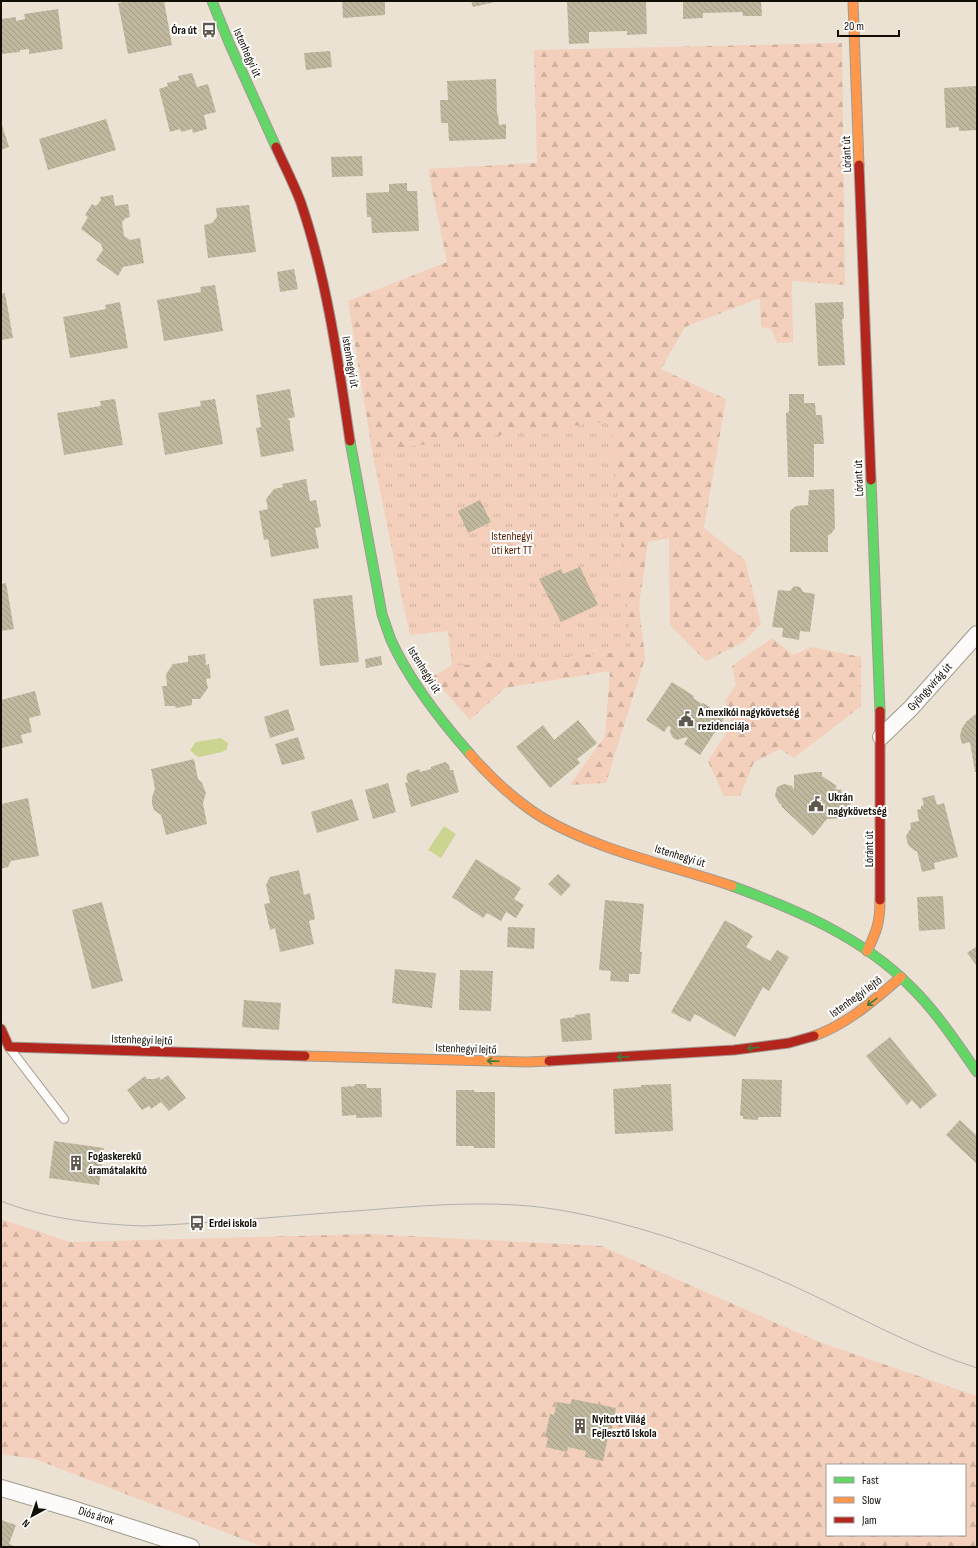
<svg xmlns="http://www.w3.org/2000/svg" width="978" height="1548" viewBox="0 0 978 1548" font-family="'Sofia Sans Condensed',sans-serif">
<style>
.forest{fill:url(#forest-firs);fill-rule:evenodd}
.park{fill:url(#park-tufts)}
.water{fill:#ccd58f}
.building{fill:url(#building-back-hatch)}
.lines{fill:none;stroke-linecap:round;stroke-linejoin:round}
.lane-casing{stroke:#a19a90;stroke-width:10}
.street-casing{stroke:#a19a90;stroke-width:18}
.fast-casing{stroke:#a19a90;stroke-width:11}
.slow-casing{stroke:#a19a90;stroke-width:11}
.jam-casing{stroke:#a19a90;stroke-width:11}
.lane{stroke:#fcfbf9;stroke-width:8}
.street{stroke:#fcfbf9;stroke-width:16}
.fast{stroke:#63d668;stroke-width:9}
.slow{stroke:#ff974d;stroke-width:9}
.jam{stroke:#b3261e;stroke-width:9}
.tram{stroke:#b3b1ae;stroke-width:1}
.oneway{stroke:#3f7c3c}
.labels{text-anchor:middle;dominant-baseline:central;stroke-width:4;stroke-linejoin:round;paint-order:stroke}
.poi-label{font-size:12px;font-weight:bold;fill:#130e06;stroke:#fff;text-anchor:start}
.street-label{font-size:12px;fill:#130e06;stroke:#fff}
.park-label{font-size:12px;fill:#551d01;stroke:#fff}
</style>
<defs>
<pattern id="forest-firs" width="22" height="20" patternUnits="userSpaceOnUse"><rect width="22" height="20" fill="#f3cfbc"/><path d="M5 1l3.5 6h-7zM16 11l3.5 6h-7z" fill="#cfb1a0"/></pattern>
<pattern id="park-tufts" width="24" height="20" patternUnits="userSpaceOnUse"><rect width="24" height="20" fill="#f3cfbc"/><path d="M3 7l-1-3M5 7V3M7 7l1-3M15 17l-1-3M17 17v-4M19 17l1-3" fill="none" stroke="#cfb1a0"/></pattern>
<pattern id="building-back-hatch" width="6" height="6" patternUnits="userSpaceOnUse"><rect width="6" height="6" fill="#bfb79e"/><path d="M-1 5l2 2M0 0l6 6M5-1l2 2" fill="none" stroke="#a39c87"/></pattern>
</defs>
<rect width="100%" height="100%" fill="#ebe2d4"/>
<!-- forest -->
<path class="forest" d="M842,43L845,285L792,281L793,342L777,343L771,329L761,327L760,298L685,327L661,369L726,399L704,528L745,560L761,624L745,641L706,661L670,625L669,538L648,542L639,606L645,658L606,783L570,785L605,736L610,671L505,688L470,720L432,677L469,656L493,611L411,627L371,444L348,301L447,262L428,169L537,163L534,50Z
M772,638L793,655L812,647L861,657V706L794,758L780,749L754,762L740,796H724L708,761L732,724L725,701L736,685L732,666Z
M1,1219L70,1242L371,1234L601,1246L822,1343L977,1396V1547H263L35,1459L1,1454ZM827,1465H965V1535H827Z"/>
<!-- park -->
<path class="park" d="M611,421L631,651L452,666L448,631L410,635L402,599L372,451Z"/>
<!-- water -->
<path class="water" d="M221,738L228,743L227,749L222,752L199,757L196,756L190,750L196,742Z
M444,826L456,834L441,858L428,850Z"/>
<!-- building -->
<path class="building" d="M130,1H164L172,45L128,54L118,3Z
M342,1H389V2H385V15L343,18Z
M471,1H495V2L473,7Z
M567,1H646L647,34L627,35V31L589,32V43L569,44Z
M683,1H761L762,16H743L742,12L703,13V18L683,19Z
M58,9L63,49L29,54V49L20,50V52L1,54V19L16,17V21L25,19L24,14Z
M330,51L332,67L306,70L304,53Z
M192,73L197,87L208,84L216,112L204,115L207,129L193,133L192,129L181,132L180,129L170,132L159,89L168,86L167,83L179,80L178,76Z
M496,79L497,114H498L499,125L506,124V139L449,141L448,123H441L440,100H448L447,81Z
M977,86V130L959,131V127L946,128L944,88Z
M106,119L116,150L48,170L39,139Z
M1,122L9,147L1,150Z
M362,156L363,176L332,177L331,157Z
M407,183V191H417L419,231L372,233L371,217H367L366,193L389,192V184Z
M113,195L115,206L128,204L130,217L126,218L122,222L124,236L130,240L140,238L144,263L123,267L118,276L96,260L103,250L101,244L81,229L88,217L85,215L92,204L96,206L101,200L100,197Z
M249,205L256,252L208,258L204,225L212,223L217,217L216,208Z
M294,269L298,289L280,292L277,272Z
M215,285L223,331L164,341L157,300L201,292L200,287Z
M5,293L13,338L1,340V294Z
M120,302L128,348L70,358L63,317L106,309L105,305Z
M843,302L844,319H842L845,365L818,366L815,303Z
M290,389L295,417L287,419L290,421V427L294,451L261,457L256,428L261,427L256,395Z
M789,394H804V403H815L816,415H822L824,444H814V477H788L786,413L789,412Z
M115,399L123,445L64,455L57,413L101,406L100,401Z
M215,399L223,444L165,455L158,413L201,406L200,401Z
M306,479L310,501L316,500L321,527L315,528L319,548L271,557L268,539L264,540L259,511L268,509L266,499L274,489L283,487L282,484Z
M834,489L835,528L831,534L828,535V552H790V511L796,506L808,505L809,490Z
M480,500L491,522L468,533L458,511Z
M580,567L598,605L561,622L539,579L561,569L563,574Z
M6,583L14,629L1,631V584Z
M794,586L800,587L803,592L815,594L810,632L800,631L799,640L782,637L783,628L772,627L778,590L790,591Z
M352,595L359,662L320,666L313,599Z
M205,654L206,665L209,664L211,678L206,679L208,688L200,699H192V705L176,708L175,706H165L162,686H167L166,674L173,664L188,662V656Z
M381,656L382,665L366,668L365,659Z
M672,682L694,696L693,698L702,704L703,703L725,717L700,755L684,744L688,738L686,737L677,740L673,738L670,732L671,727L668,726L664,732L646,720Z
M35,691L41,715L29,718L32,732L21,735L23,743L1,748V700Z
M288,709L295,730L270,738L264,717Z
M977,713V772H975L970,742L962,744L960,736L962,728L967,721Z
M578,720L597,743L577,759L580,763L550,788L516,747L543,725L554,740Z
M298,737L305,759L282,765L275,744Z
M194,759L198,779L202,783L206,793L203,803L207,824L166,835L161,815L154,810L152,804V797L155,789L151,769Z
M445,762L449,765L450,770H453L459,792L411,807L405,783L408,782L406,777L408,773L419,769L420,772L431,769V767Z
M815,772H822V776L837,786L835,788L838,790L841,789L842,795L850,794L851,809L842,810L843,818L827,819L813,836L781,806L782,805L779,803L775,796L777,787L784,784L792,786L794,790V775Z
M388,783L396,812L373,819L365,790Z
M934,795L937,805L944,803L958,857L934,863L935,869L922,872L917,851H915L908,845L906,836L911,828L910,823L919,821L917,810L921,809V806L924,805L922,798Z
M28,798L39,856L11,861L8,867L1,869V804Z
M352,799L359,820L317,833L311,812Z
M476,859L521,888L514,899L524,905L516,918L506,912L501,921L487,913L483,918L452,897Z
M299,870L304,895L310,893L315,919L309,921L314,944L280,952L275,928L270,930L264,904L270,903L266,885L270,877Z
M558,874L571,885L561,896L548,884Z
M943,896L945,929L919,931L917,897Z
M605,900L644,904L640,952H642L640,974H629V982L610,981L611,971L599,970Z
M102,902L123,981L92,989L72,910Z
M725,920L753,936L746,947L770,961L777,950L789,957L769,991L763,987L735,1037L695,1014L690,1022L671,1012Z
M508,927L535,928L534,949L507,947Z
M977,946V966L967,953Z
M395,969L436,973L432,1008L392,1003Z
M460,970L493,971L491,1011L459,1010Z
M244,1000L281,1003L279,1030L242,1027Z
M590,1013L592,1040L562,1042L560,1019L575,1017V1015Z
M890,1037L937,1095L920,1109L912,1100L907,1105L866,1056Z
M168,1075L186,1098L169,1111L161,1102L151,1109L149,1106L142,1110L127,1090L145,1076L147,1079H155L159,1077L161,1080Z
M742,1079L782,1080L781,1117H758V1120L743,1119V1116H740Z
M355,1084H366L367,1088H381L382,1117L356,1118V1115L342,1116L341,1087L355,1086Z
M671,1084L673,1131L615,1134L613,1089L641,1087V1085Z
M456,1090H474V1092H495V1148H474V1146H456Z
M960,1120L977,1136V1164L946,1135Z
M54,1141L104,1148L99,1185L49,1178Z
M572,1399L616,1408L610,1438L608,1437L603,1461L585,1457L586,1451L568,1447L567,1452L546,1447L548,1438L545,1437L550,1414L554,1415L557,1402L570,1404Z
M1,1520L16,1525L9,1544L17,1547H1Z"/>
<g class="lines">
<!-- lane casing -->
<g class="lane-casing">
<path id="lane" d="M11,1050L64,1119"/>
</g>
<!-- street casing -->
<g class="street-casing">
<path id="street" d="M881,737L911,708L977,634
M1,1488L76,1510L191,1547"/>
</g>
<!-- fast casing -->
<g class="fast-casing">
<path id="fast" d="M212,1L230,45L276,147
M350,441L382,614C385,623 388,632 391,640C409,680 441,721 470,754
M871,480L880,711
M732,886C795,909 862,937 910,986C936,1011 956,1042 977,1072"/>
</g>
<!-- slow casing -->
<g class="slow-casing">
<path id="slow" d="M853,1L859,165
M470,754C491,778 515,801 543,818C599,851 670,865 732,886
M867,951C877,931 880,922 880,900
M814,1036C848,1024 874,1000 901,977
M305,1056L527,1062L549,1061"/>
</g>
<!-- jam casing -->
<g class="jam-casing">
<path id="jam" d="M276,147C284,165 294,184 301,203C327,280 338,360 350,441
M859,165L871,480
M880,711V900
M1,1029L9,1047L305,1056
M549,1061L734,1050L789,1043L814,1036"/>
</g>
<!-- lane -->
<use href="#lane" class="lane"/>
<!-- street -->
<use href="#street" class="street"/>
<!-- fast -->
<use href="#fast" class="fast"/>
<!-- slow -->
<use href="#slow" class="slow"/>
<!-- jam -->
<use href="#jam" class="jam"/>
<!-- tram -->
<path class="tram" d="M1,1201C46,1219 95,1224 143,1226C218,1223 293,1215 368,1210C418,1206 466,1202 516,1205C550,1207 585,1214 619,1223C680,1239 741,1262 798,1288C858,1316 914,1348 977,1368"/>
</g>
<!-- one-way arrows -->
<defs><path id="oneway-shaft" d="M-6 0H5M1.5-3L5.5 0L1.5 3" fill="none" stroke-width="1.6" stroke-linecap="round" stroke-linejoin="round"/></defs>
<g class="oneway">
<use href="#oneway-shaft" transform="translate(872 1002) rotate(143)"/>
<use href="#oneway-shaft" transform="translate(753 1048) rotate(173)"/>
<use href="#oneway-shaft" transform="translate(623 1057) rotate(177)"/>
<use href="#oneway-shaft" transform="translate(493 1061) rotate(-178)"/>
</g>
<!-- icons -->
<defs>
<g id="bus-bare" transform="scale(1.2)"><path d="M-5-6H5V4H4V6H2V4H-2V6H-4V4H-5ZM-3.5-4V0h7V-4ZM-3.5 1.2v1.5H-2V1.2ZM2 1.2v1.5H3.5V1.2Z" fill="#5f584e" stroke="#fff" stroke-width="2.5" paint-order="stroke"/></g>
<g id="civic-bare" transform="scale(1.2)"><path d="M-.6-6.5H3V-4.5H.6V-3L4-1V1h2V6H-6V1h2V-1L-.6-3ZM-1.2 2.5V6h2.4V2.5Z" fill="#5f584e" stroke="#fff" stroke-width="2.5" paint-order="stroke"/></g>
<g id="building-bare" transform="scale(1.2)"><path d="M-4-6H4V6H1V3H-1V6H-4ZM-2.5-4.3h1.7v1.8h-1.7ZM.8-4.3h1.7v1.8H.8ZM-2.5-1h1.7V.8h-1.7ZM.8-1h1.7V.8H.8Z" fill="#5f584e" stroke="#fff" stroke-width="2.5" paint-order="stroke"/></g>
</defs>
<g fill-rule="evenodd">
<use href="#bus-bare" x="209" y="30"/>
<use href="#civic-bare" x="686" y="719"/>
<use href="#civic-bare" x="816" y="804"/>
<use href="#building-bare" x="76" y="1163"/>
<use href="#bus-bare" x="197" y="1223"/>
<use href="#building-bare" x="580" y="1426"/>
</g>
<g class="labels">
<!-- poi labels -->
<g class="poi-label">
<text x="197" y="30" text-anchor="end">Óra út</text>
<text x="698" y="712">A mexikói nagykövetség<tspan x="698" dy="14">rezidenciája</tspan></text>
<text x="828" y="797">Ukrán<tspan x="828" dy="14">nagykövetség</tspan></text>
<text x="88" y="1156">Fogaskerekű<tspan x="88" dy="14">áramátalakító</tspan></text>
<text x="209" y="1223">Erdei iskola</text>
<text x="592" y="1419">Nyitott Világ<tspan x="592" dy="14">Fejlesztő Iskola</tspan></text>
</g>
<!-- street labels -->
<g class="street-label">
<text transform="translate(247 53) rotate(66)">Istenhegyi út</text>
<text transform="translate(847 154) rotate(-92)">Lóránt út</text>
<text transform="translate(350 362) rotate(80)">Istenhegyi út</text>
<text transform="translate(859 478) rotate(-92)">Lóránt út</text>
<text transform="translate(424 670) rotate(58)">Istenhegyi út</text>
<text transform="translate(930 687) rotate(-48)">Gyöngyvirág út</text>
<text transform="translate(869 849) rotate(-90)">Lóránt út</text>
<text transform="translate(680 856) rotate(17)">Istenhegyi út</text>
<text transform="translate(856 997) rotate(-36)">Istenhegyi lejtő</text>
<text transform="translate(142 1040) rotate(2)">Istenhegyi lejtő</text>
<text transform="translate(466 1049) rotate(2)">Istenhegyi lejtő</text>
<text transform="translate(96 1516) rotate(18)">Diós árok</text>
</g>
<!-- park labels -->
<g class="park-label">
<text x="512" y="536">Istenhegyi<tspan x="512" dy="14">úti kert TT</tspan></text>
</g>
</g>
<!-- border -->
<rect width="978" height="1548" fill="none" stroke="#130e06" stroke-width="4"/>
<!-- legend -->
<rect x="826" y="1464" width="140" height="72" fill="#ffffff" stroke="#a19f9b"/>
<rect x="834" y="1477" width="20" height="6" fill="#63d668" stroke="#a19f9b"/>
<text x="862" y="1484" font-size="12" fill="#130e06">Fast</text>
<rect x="834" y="1497" width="20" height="6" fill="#ff974d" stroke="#a19f9b"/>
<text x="862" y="1504" font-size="12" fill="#130e06">Slow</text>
<rect x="834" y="1517" width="20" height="6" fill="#b3261e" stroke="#a19f9b"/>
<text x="862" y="1524" font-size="12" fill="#130e06">Jam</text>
<!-- north arrow -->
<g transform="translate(32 1516) rotate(220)" stroke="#ffffff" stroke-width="3" paint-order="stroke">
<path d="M0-3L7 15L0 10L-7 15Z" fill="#130e06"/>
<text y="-6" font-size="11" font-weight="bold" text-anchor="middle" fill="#130e06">N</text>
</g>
<!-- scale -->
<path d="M838 30v6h61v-6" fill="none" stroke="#130e06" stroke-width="2"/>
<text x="844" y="30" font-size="12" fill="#130e06" stroke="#ffffff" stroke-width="3" paint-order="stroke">20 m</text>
</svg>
